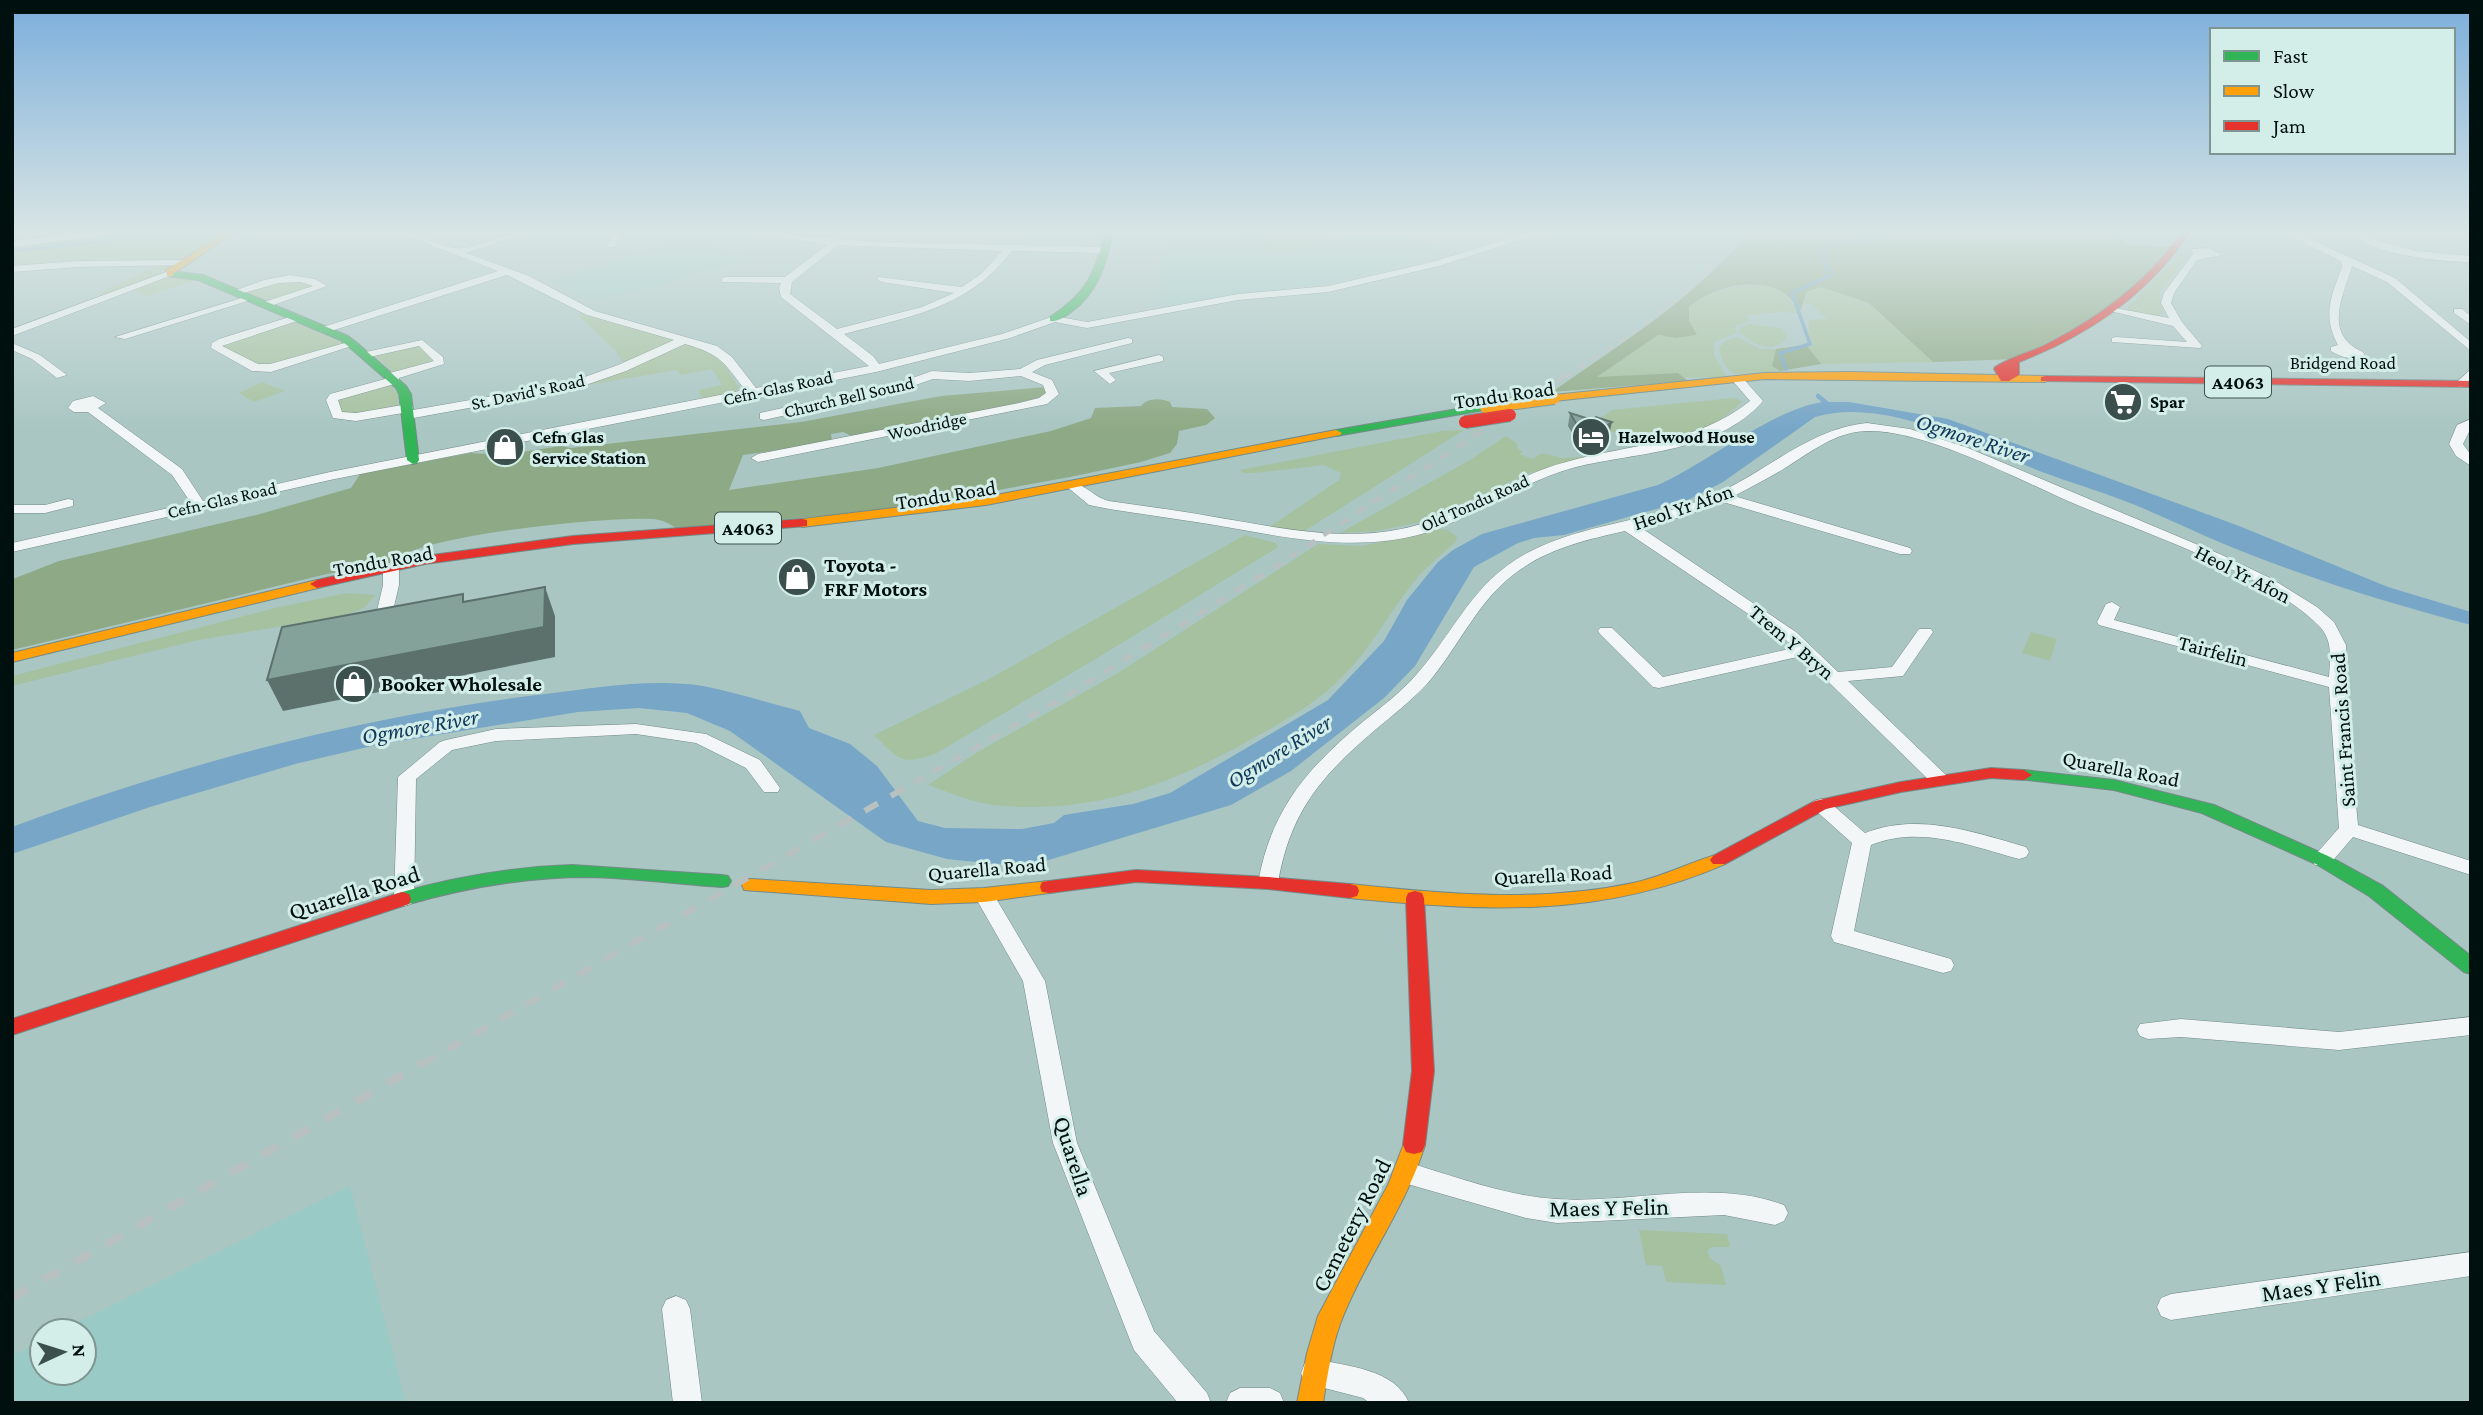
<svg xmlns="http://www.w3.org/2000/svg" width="2483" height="1415" viewBox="0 0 2483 1415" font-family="'Crimson Pro',serif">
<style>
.built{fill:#9acac5}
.green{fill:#a6c19f}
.forest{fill:#8ea985}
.water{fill:#77a6c7}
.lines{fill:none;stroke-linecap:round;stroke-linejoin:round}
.stream-far1{stroke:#77a6c7;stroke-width:3.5}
.stream{stroke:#77a6c7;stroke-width:4.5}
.street-casing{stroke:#738a88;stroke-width:1}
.fast-casing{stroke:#738a88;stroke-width:2}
.slow-casing{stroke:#738a88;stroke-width:2}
.jam-casing{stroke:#738a88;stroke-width:2}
.street{fill:#f2f6f6;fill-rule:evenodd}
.fast{fill:#30b455;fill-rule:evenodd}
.slow{fill:#ff9f0a;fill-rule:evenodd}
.jam{fill:#e5322d;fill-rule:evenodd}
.rail-far4{stroke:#b8c1c0;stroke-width:3.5;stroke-dasharray:8 8;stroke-linecap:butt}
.rail-far3{stroke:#b8c1c0;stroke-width:4.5;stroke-dasharray:10 10;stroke-linecap:butt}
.rail-far2{stroke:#b8c1c0;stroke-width:5;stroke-dasharray:11 11;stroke-linecap:butt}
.rail-far1{stroke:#b8c1c0;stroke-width:6;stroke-dasharray:15 15;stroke-linecap:butt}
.rail{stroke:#b8c1c0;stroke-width:8;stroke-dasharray:18 18;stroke-linecap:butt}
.slow-bridge-casing{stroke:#739390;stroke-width:14;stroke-linecap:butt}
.jam-bridge-casing{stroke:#739390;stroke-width:14;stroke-linecap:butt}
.slow-bridge{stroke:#ff9f0a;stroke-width:12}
.jam-bridge{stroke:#e5322d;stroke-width:12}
.wall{fill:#728a84}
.shaded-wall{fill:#5c716c}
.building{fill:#84a19a;stroke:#5c716c;stroke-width:2}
.labels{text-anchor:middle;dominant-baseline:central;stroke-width:6;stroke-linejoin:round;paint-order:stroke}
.far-street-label{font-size:18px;fill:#00100e;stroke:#d3ede9}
.far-poi-label{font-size:18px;font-weight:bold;fill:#00100e;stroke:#d3ede9;text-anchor:start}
.shield{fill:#d3ede9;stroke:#3f5250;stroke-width:2}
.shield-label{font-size:19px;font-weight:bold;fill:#00100e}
.street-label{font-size:21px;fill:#00100e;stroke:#d3ede9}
.poi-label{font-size:21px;font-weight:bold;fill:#00100e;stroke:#d3ede9;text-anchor:start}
.water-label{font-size:23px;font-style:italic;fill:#0f385a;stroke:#d3ede9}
.near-street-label{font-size:24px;fill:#00100e;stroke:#d3ede9}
</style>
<rect width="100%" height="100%" fill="#a9c6c3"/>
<!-- built -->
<path class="built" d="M1166,232H1402L1411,238L1448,250L1414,263L1331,283L1180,304L1160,303Z
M677,236L761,259L703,271L652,288L591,299L552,281L670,242Z
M350,1186L406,1403H12V1356L42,1341V1373H84V1331H61Z"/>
<!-- green -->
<path class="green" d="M137,232H226L178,259L12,267V247Z
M1226,232H1361L1275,254Z
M2182,253L2190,254L2159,294L2163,315C2152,318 2137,316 2127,308Z
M158,265H170C156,278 116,295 96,295Z
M165,277L187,278L193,281L146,296L133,290Z
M297,279L315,286L267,302L244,292L283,280Z
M1758,284L1779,289L1803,314L1775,311L1776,313H1761L1762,315H1746L1750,321L1735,326L1736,333L1714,342V356L1727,377L1596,378L1658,335L1676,338L1696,335L1689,321V307C1710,288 1732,288 1758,284Z
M1821,287L1869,303L1933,362L1821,364L1808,346L1809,320L1827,319L1812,304H1804L1806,292Z
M576,313L703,348L724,364L739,388L735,392L702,400L699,390L722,385L712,369L681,375L677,370L570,388L623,363L616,351Z
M293,322L343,343L289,362L261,366L221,346Z
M1750,324L1781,328L1787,335C1777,357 1751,344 1739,331L1741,327Z
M1738,337L1760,349H1776L1772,366L1780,371L1734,374C1725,368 1721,359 1719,348L1725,341Z
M419,346L434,362L394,373L374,355Z
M262,382L285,391L254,402L239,393Z
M391,385L398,394V407L358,415L342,414L337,400L339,398Z
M1734,398L1742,401C1725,421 1686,439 1660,442C1643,444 1608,430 1591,425L1612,410Z
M1464,430L1303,532L1268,528L1339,480L1341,473L1324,465L1254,473H1243L1240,470L1442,431Z
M1506,436L1517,444V448L1523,452L1520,454L1532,459L1542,453L1562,458L1594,456L1527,474L1425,521L1377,531L1340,533L1470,460Z
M1440,529L1448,530L1457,537L1455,543C1440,555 1425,568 1413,583C1389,613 1371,648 1343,676C1319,701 1291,717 1261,734C1176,782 1095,816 994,805C973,803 949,792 928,785L976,753L1118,673L1318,544L1362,546Z
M1245,535L1276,543L1278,547L1094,660L935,754C899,766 899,759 874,735L989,679Z
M347,593L375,595L364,608L344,616L198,640L12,686V676L275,608Z
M2031,632L2057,639L2050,661L2022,653Z
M1639,1230L1727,1234L1730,1247H1712L1707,1251L1710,1258L1721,1266L1726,1285L1666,1282L1662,1266L1646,1265Z"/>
<!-- forest -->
<path class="forest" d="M1749,232H2108L2127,244L2172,247L2142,282L2086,322L2015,359L1933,362L1869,303L1821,287L1806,292L1801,310C1794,303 1785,292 1777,289C1749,278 1710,288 1689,307V321L1697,335L1676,338L1658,335L1597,377L1678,373L1688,381L1552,392C1622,343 1694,299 1749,232Z
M1810,344L1808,347L1821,364L1780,371L1772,366L1776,349Z
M1046,387L1045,397L1027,402L854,437L843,432L831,434L832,440L826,443L743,455L729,490L878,468L1051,431L1091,418L1095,408L1141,406C1148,398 1160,398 1170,402L1172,407L1207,409L1215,418L1206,425L1179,431L1177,444L1170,453L1141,462L1070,477L888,510L677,529C669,523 663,520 653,519C610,516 415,535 389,563L327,574L12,650L13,579L59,561L260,514L351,488L360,474L373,471L471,453L504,455L561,446L571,448L801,422L941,396Z"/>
<!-- water -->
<path class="water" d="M1822,402H1849L1948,419L2239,526L2388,587L2471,612V625C2388,603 2304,577 2224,544C2190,530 2157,513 2122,500C2096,490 2069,482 2042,472C1977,446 1886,396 1815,417L1723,482L1688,500L1564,535L1534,538L1518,543L1474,567L1415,666L1384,698L1291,771L1231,805L1042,862L995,864L947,859L886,842L730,731L687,713L639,708L578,712L376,745L295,764L150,807L12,854V827C184,763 363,716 545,694C596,688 651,678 703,686C735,692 768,703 800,711L809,728L850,744L877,766L918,821L945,828L1022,829L1054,823L1064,815L1133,804L1170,793L1328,700L1384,641L1407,600L1438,562L1453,550L1482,534L1658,485C1707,463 1772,410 1822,402Z"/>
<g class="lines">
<!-- stream-far1 -->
<path class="stream-far1" d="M12,251L87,243L150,232
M1786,369L1780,353L1810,344L1792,293L1831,275L1823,259L1826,243L1868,242L1875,232"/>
<!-- stream -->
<path class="stream" d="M1818,396L1829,405"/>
<!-- street casing -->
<g class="street-casing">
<path id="street" d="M85,232H114L109,235L12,247V241Z
M397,232C419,232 434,245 455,248C470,251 507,232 529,232L466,253L529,276L595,311L717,346L732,357L756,388L869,366L781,297L779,288L781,283L722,282V278L726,277H785L827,245L751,232L875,242L1104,247L1109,250L1104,253L1012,251C967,309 911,316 844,334L873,356L879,364L1002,334L1054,316L1087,322L1238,294L1328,286L1432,262L1530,232H1545L1439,266L1328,292L1238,300L1087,328L1055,322L1010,338L876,372L330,480L12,552V543L191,503L172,475L88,412H74L68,408L73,401L93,396L106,403L98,408L182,469L203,501L330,472L745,390C724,362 720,354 685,344L626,371L574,389L408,419L404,418L403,413L356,421L333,418L326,400L330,394L385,379L386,374L434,361L419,346L365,358L359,355L361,353L422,340L443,357L444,364L399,378L398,383L338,400L342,412L356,413L408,404L412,405L413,410L568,383L618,365L674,340L587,315L507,275L328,332H320V328L498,271ZM838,245L1002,251L981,274L962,287L878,277L877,279L882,282L954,293L922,307L837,329L790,294L792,282Z
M616,232H626L614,247H608L606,245Z
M2282,232H2295L2395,278L2471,342V351L2387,282L2352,266C2346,289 2326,325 2351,345C2355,349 2361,350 2365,354C2355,362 2341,357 2331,351V347L2338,345C2322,316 2331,296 2342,267L2341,261Z
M2357,232H2367V237L2416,251L2471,256V262C2444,262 2372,255 2355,235Z
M2209,248L2222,255L2197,260L2174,293L2171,303L2182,322L2202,346L2200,348L2112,342V338L2116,337L2187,342L2173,326L2110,311L2115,308L2169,318L2161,303L2164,293L2193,254L2191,249Z
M186,260L187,262L182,265L78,267L12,272V266L78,261Z
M166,272L175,274L12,336V329Z
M290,275L315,279L327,286L265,308L260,305L261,303L313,286L301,282L279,283L236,295L231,292L264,280Z
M245,297L254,299L125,339L115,337Z
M2454,309H2462L2471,316V325L2454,313Z
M296,315L300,316V320L222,346L258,364H270L352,341L358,344L271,372L252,371L211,348L212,343L219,339Z
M1128,338L1132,339V343L1045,365L1032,372L1052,380L1059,394L1047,404L758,462L751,458L758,454L1019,403L1039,398L1046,393L1043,385L1021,376L969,381L933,379L904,389L764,420L760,419V413L901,382L932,371L969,373L1020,369L1037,360Z
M12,343L40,355L67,375L57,378L32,359L12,350Z
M1159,355L1163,357V361L1109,373L1116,380L1110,384L1094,371Z
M2471,369V381L2466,387H2458V381Z
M1738,376L1742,377L1763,401C1718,453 1637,452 1576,467C1522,481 1477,516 1425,533C1354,554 1280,536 1209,524C1176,519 1142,514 1109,509L1089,505L1066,486L1068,483C1083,481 1094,498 1109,501C1142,506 1176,510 1209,516C1276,527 1347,544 1414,526C1468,512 1512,476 1566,462C1630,444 1696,444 1750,401L1732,380Z
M2471,419V428L2463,444L2471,455V466L2456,456L2449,444L2457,425Z
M1867,423L1910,429L1968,448L2222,555L2272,579L2317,607L2334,622L2346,645L2348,721L2358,825L2471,861V875L2353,837L2329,865H2315L2312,860L2315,855L2339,828L2329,687L2099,625L2097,622L2106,604L2112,602L2120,607L2114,620L2329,677C2330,658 2333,641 2320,627C2271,575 2142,532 2075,504C2019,480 1925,429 1866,431C1835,432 1811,452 1785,468C1769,478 1751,487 1734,496L1910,548L1912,551L1910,554H1900L1723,502L1685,516L1640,527L1796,632L1838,672L1892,667L1919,629H1931L1933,632L1903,676L1848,681L1947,776L1949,780L1947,784H1933L1802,656L1659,688L1653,687L1600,634L1598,631L1600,628H1612L1663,677L1794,648L1784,638L1625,531C1589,539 1551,548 1521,569C1478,598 1460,646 1427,684C1411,701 1393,715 1375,730C1321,776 1290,812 1278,883L1275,888H1261L1258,883C1271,809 1308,767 1365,720C1383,706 1401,692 1416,675C1457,629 1472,582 1529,552C1589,521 1660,521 1720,492C1769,469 1812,428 1867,423Z
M68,499L73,500V506L45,513H12V505H45Z
M391,562L399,567V585L392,615L384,620L376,615L383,585V567Z
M636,724L706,734L760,760L780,788L778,792H764L746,768L696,743L636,734L496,741L452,750L416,779L414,899L411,904L404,906L397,904L394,899L398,777L440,742L446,740L496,729Z
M1821,799L1828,801L1865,833C1918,812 1974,832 2026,847L2029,852L2026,857L2019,859C1971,846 1920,825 1871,845L1854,931L1951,959L1954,965L1951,971L1943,973L1834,942L1831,936L1852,843L1814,809L1811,805L1814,801Z
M984,888L991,890L1045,981L1077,1143L1154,1331L1207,1393L1211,1403H1178L1134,1350L1130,1340L1053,1143L1023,981L974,895L977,890Z
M2471,1017V1035L2339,1050L2181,1037L2148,1039L2140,1036L2137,1030L2140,1024L2181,1019L2339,1032Z
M1406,1162C1454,1176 1506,1196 1556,1199C1631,1204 1712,1178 1784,1205L1788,1213L1784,1221L1775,1225L1724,1215L1557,1223L1526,1218L1397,1181L1393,1173L1397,1165Z
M2471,1252V1276L2171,1320L2161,1316L2157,1307L2161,1298L2171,1294Z
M676,1296L686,1300L690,1309L702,1403H673L662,1309L666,1300Z
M1315,1359C1346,1366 1396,1369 1409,1403H1370L1363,1398L1305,1383L1301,1373L1305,1363Z
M1240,1388H1270L1280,1393L1284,1403H1226L1230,1393Z"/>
</g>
<!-- fast casing -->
<g class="fast-casing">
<path id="fast" d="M1105,232H1113C1106,264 1098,293 1070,313C1064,317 1058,322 1050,321V317C1087,293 1095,274 1105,232Z
M170,271L203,275L348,336L356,342L406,386L411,394L419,460L417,463L413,464L407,460L399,394L396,388L348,346L340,340L198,280L167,276V272Z
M1486,404L1492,407L1490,409L1336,436L1330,433L1336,430Z
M2024,770L2114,780L2214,805L2328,856L2383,886L2471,956V974L2464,972L2369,896L2316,864L2202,813L2114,790L2018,779L2016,775L2018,771Z
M572,865L722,875L728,876L731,881L728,886L722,887C677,884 633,878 588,877C524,877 463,888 402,906L395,904L393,899L395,894C454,877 511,867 572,865Z"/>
</g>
<!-- slow casing -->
<g class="slow-casing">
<path id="slow" d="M226,232H236L174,273L173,276H167L166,270Z
M1850,372L2045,376L2050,379L2045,382L1765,379L1554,401L1548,398L1554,395L1765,373Z
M1336,430L1342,433L1340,435L986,505L802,527L796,523L802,519L986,497Z
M317,580L324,584L322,587L12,662V653Z
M1719,854L1725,856L1728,860L1725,864C1599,919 1484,911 1350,898L1343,896L1341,891L1343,886L1350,884C1443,894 1540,903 1633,883C1663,877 1690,862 1719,854Z
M751,879L931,890L984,888L1049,881L1056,882L1058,887L1056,892L1049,893L984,902L931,904L744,890L742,885L744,880Z
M1414,1136L1422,1138L1425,1145C1406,1206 1368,1256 1344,1314C1332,1342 1328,1373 1323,1403H1297L1307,1353L1318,1316L1388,1185L1406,1138Z"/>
</g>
<!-- jam casing -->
<g class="jam-casing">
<path id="jam" d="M2182,232H2190C2148,295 2089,335 2019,362V375L2009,381H2001L1994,369L1995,367C2011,357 2028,353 2045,345C2100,317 2146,283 2182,232Z
M2045,376L2471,381V387L2041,381V377Z
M802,519L807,520V526L573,544L425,564L317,588L310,584L317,580L425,556L573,536Z
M1991,768L2024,770L2032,775L2024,780L1991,778L1901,792L1826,809L1725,864H1713L1710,860L1713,856L1815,801L1901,782Z
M1136,870L1268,877L1350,884L1357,886L1359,891L1357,896L1350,898L1268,889L1136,882L1049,893L1042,892L1040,887L1042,882L1049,881Z
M1415,891L1422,893L1424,898L1434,1071L1425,1145L1422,1152L1414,1154L1406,1152L1403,1145L1412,1071L1406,898L1408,893Z
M402,892L409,894L411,899L409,904L12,1035V1019Z"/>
</g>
<!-- street -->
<use href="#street" class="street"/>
<!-- fast -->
<use href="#fast" class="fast"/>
<!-- slow -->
<use href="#slow" class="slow"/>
<!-- jam -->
<use href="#jam" class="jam"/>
<!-- rail-far4 -->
<path class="rail-far4" d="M1565,377L1638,329L1688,291L1744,232"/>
<!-- rail-far3 -->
<path class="rail-far3" d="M1290,557L1567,375"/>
<!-- rail-far2 -->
<path class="rail-far2" d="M914,783L1066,696L1293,556"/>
<!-- rail-far1 -->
<path class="rail-far1" d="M422,1064L917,781"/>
<!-- rail -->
<path class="rail" d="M12,1298L425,1062"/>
<!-- slow-bridge casing -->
<g class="slow-bridge-casing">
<path id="slow-bridge" d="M1486,407L1554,398"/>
</g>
<!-- jam-bridge casing -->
<g class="jam-bridge-casing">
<path id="jam-bridge" d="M1465,422L1510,415"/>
</g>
<!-- slow-bridge -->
<use href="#slow-bridge" class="slow-bridge"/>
<!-- jam-bridge -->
<use href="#jam-bridge" class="jam-bridge"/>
</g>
<!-- wall -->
<path class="wall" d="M1570,413L1609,435L1595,445L1578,443L1568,426Z"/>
<!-- shaded-wall -->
<path class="shaded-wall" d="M1612,422L1609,435L1595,445L1598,432Z
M545,587L555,616V657L283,711L267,680Z"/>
<!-- building -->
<path class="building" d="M1570,413L1592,420L1596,417L1612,422L1598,432L1580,430Z
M545,587L544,627L267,680L282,627L463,594V602Z"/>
<!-- sky -->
<linearGradient id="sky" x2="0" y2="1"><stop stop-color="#7baedb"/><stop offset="0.54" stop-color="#d8e5e4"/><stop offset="1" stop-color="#d8e5e4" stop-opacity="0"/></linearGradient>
<rect width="2483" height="430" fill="url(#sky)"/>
<!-- icons -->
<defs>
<g id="supermarket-disc" transform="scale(2.0125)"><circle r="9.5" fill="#3b504d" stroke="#d3ede9"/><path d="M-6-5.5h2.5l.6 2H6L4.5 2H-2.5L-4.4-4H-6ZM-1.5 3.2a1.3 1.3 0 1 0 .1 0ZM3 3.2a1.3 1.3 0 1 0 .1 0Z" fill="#fff"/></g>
<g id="hotel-disc" transform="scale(2.0125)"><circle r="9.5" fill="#3b504d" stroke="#d3ede9"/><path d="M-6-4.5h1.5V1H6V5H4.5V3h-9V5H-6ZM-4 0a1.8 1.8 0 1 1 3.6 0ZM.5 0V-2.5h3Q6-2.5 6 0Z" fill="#fff"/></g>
<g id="shop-disc" transform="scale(2.0125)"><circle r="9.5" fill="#3b504d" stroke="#d3ede9"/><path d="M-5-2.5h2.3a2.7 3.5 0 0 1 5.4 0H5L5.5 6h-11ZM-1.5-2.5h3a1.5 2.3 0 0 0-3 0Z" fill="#fff"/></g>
</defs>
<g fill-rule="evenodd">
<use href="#supermarket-disc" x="2123" y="402"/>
<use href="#hotel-disc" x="1591" y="437"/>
<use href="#shop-disc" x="505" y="447"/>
<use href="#shop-disc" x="797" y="577"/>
<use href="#shop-disc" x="354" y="684"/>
</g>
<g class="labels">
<!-- far-street labels -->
<g class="far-street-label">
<text x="2343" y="363">Bridgend Road</text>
<text transform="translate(778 388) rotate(-12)">Cefn-Glas Road</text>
<text transform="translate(528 392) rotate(-12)">St. David's Road</text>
<text transform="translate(849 397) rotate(-13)">Church Bell Sound</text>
<text transform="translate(927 426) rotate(-12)">Woodridge</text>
<text transform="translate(222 500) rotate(-13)">Cefn-Glas Road</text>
<text transform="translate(1475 503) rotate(-24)">Old Tondu Road</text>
</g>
<!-- far-poi labels -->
<g class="far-poi-label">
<text x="2150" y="402">Spar</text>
<text x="532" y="437">Cefn Glas<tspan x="532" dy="21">Service Station</tspan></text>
<text x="1618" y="437">Hazelwood House</text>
</g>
<!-- shield labels -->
<g class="shield">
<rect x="2205" y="366.5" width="66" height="31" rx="5"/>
<rect x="715" y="512.5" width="66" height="31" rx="5"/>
</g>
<g class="shield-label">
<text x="2238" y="382">A4063</text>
<text x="748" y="528">A4063</text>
</g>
<!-- street labels -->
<g class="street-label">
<text transform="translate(1504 395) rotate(-8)">Tondu Road</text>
<text transform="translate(946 495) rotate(-9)">Tondu Road</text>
<text transform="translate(1683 507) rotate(-19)">Heol Yr Afon</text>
<text transform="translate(383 561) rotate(-10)">Tondu Road</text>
<text transform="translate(2243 574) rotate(27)">Heol Yr Afon</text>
<text transform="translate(1792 642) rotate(40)">Trem Y Bryn</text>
<text transform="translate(2213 651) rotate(15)">Tairfelin</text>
<text transform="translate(2343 730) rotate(-94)">Saint Francis Road</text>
<text transform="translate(2121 769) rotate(11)">Quarella Road</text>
<text transform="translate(987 869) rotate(-5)">Quarella Road</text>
<text transform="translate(1553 875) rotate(-3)">Quarella Road</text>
</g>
<!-- poi labels -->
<g class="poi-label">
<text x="824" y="565">Toyota -<tspan x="824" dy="24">FRF Motors</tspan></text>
<text x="381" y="684">Booker Wholesale</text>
</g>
<!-- water labels -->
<g class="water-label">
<text transform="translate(1973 438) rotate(18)">Ogmore River</text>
<text transform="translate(420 726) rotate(-10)">Ogmore River</text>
<text transform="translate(1279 751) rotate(-32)">Ogmore River</text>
</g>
<!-- near-street labels -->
<g class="near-street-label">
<text transform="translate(354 892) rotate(-17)">Quarella Road</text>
<text transform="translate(1074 1156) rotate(72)">Quarella</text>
<text transform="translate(1609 1207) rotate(-1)">Maes Y Felin</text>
<text transform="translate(1351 1225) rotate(-63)">Cemetery Road</text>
<text transform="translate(2321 1285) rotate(-8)">Maes Y Felin</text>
</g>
</g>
<!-- border -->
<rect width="2483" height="1415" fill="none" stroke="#00100e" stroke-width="28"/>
<!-- legend -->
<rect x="2210" y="28" width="245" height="126" fill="#d3ede9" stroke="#7f9591" stroke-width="2"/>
<rect x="2224" y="51" width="35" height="10" fill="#30b455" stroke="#7f9591" stroke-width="2"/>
<text x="2273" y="63" font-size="21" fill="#00100e">Fast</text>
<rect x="2224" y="86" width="35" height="10" fill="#ff9f0a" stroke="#7f9591" stroke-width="2"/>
<text x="2273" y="98" font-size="21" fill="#00100e">Slow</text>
<rect x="2224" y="121" width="35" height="10" fill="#e5322d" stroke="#7f9591" stroke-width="2"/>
<text x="2273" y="133" font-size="21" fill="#00100e">Jam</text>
<!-- north arrow -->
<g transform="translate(63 1352) rotate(86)"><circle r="33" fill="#d3ede9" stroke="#7f9591" stroke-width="2"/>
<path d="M0-5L12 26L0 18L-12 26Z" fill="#3b504d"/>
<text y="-10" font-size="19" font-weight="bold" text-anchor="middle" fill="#00100e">N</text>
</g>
</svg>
